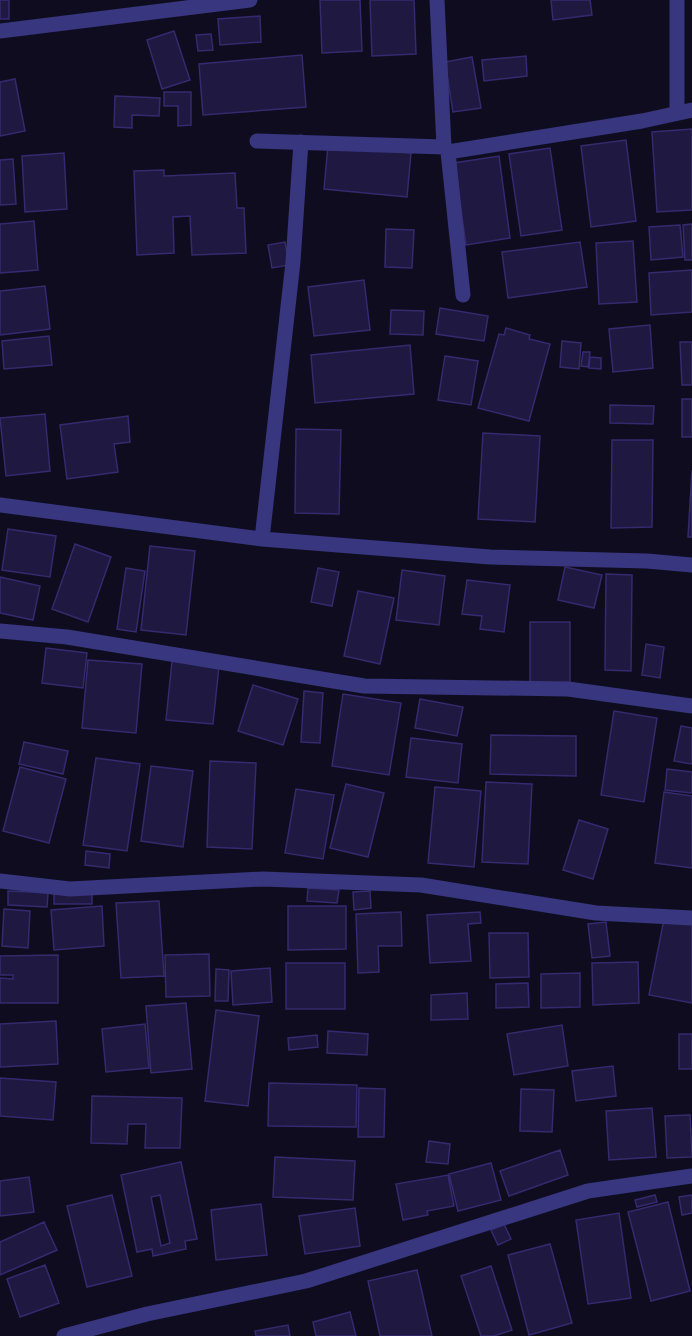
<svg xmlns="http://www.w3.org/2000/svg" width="692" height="1336" viewBox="0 0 692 1336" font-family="'Nunito Sans',sans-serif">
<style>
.building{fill:#1f1840;stroke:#352a6d;stroke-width:1.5;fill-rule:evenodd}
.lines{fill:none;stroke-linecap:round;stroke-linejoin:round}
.minor{stroke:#37367f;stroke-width:15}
</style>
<rect width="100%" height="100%" fill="#0f0c1f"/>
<!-- building -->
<path class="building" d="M0,0H9V19H0Z
M320,0H360L362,51L322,53Z
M370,0H414L416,54L372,56Z
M551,0H590L592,15L553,20Z
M260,16L261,42L220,45L218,19Z
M174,31L190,80L162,89L147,40Z
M211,34L213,50L198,51L196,35Z
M302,55L306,107L203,115L199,64Z
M526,56L527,76L484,81L482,60Z
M472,57L481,108L453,112L445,62Z
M15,79L25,131L0,136V82Z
M164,92H191V125L178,126V106H164Z
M115,96L160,98L159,116L132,115V128L114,127Z
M692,129V210L657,212L652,132Z
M626,140L636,221L591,227L581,146Z
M328,145L411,153L407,197L324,189Z
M550,148L562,230L521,236L509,154Z
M64,153L67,209L25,212L22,156Z
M499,156L510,238L466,245L454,163Z
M13,159L16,204L0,205V160Z
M164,170V176L235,173L237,208H244L246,253L192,255L190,216L173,217L174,253L137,255L134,171Z
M34,221L38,270L0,273V224Z
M692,224V260H685L683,225Z
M680,225L683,257L651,260L649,227Z
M386,229L414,230L412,268L385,267Z
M633,241L637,302L599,304L596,243Z
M285,242L289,265L272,268L268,245Z
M580,242L587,287L508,298L502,252Z
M692,270V312L651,315L649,273Z
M364,280L370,330L314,336L308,287Z
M45,286L50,329L0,335V291Z
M440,308L488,316L484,341L436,334Z
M391,310L424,311L423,335L390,334Z
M650,325L653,368L613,372L609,329Z
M506,328L530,335L529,339L550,344L529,421L478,408L499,334L504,335Z
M49,336L52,365L4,369L2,341Z
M562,341L581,343L579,369L560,367Z
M680,342H692V385H682Z
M410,345L414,394L315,403L311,355Z
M583,352H590L588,367L581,366Z
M445,356L478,361L471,405L438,400Z
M590,357L601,358V369L589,368Z
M682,399H692V437H682Z
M610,405L654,406L653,424L610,423Z
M45,414L50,471L6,476L0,418Z
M128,416L130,442L114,444L118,472L67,479L60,425Z
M296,429L341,430L339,514L295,513Z
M483,433L540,436L535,522L478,519Z
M612,440H653L652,527L611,528Z
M692,470V537H688Z
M8,529L56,536L50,577L2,570Z
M75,544L111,557L88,622L52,609Z
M150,546L195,551L186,635L141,630Z
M565,567L602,575L594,608L558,600Z
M126,568L145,571L136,632L117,629Z
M318,568L339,572L332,606L311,602Z
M402,570L445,576L439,625L396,620Z
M606,574L632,575L631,671L605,670Z
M0,577L40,586L33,620L0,613Z
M467,580L510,585L504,632L480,629L482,616L462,614Z
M358,591L394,598L380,664L344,656Z
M530,622H570V687L530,688Z
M646,644L664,647L660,678L642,675Z
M46,648L87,653L83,688L42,683Z
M88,660L142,664L136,733L82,728Z
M172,661L219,666L213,724L166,720Z
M253,685L298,699L283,745L238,731Z
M304,691L323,693L320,743L301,742Z
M343,694L401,703L389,775L332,766Z
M420,699L463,707L457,736L415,728Z
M614,711L657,718L644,802L601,795Z
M681,726L692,728V764L674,761Z
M491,735L576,736V776L490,774Z
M411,738L462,744L458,783L406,777Z
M24,742L68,751L63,774L19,764Z
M96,758L140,764L127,851L83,845Z
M210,761L256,763L252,849L207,847Z
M151,766L193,771L183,847L141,841Z
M20,767L66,779L49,843L3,831Z
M667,769L692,772V793L665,790Z
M486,782L532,784L528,864L482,862Z
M346,784L384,793L368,857L330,848Z
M435,787L481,791L474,867L428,863Z
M296,789L334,795L323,859L285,853Z
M664,792L692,796V868L655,863Z
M579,820L608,829L593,879L563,870Z
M86,851L110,854L109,868L85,865Z
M308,888L339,890L337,903L307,901Z
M8,891L48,893L47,907L8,905Z
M370,891L371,908L354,910L353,892Z
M54,893H92V904H54Z
M159,901L164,976L121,978L116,903Z
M102,906L104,946L54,950L51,910Z
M288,906H346V949L288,950Z
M4,909L30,911L28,948L2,946Z
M401,912L402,946H378L379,972L358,973L356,914Z
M480,912L481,923L468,924L471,961L430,963L427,915Z
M664,919L692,924V1003L649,995Z
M606,922L610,956L592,958L588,924Z
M489,933H528L529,977L490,978Z
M209,954L210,996L166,997L165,955Z
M58,955V1003H0V978L13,979V975H0V956Z
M638,962L639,1003L593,1005L592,963Z
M286,963H345V1009H286Z
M270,968L272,1002L233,1005L231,971Z
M216,969L229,970L228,1001H215Z
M580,973V1007L541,1008V974Z
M528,983L529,1007L496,1008V984Z
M467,993L468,1019L431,1020V995Z
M186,1003L192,1069L151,1073L146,1006Z
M216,1010L259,1016L248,1106L205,1101Z
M56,1021L58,1064L0,1067V1024Z
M145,1024L149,1068L106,1072L102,1029Z
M562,1025L568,1066L514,1075L507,1034Z
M328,1031L368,1034L367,1055L327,1053Z
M679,1034H692V1069H679Z
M317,1035L318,1047L289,1050L288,1038Z
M613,1066L616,1096L576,1101L572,1071Z
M0,1078L56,1082L53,1120L0,1116Z
M269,1083L357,1085L356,1127L268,1126Z
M359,1088L385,1089L384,1137H358Z
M521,1089L554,1090L552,1132L520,1131Z
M92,1096L182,1098L180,1148H145L146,1124H128L127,1144L91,1143Z
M652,1108L656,1157L609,1160L606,1111Z
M690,1115L692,1157L667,1158L665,1116Z
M429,1141L450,1144L448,1164L426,1162Z
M560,1150L568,1175L509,1196L500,1171Z
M275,1157L355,1161L353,1200L273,1197Z
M181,1162L197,1239L185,1241L186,1249L153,1256L152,1249L137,1252L121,1175ZM160,1195L170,1243L161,1246L151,1197Z
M491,1163L501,1200L458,1211L449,1174Z
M448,1175L454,1206L427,1211L428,1215L403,1220L396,1184Z
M29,1177L34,1212L0,1216V1181Z
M112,1195L132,1276L87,1287L67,1206Z
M655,1195L657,1202L637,1207L635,1200Z
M692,1195V1213L682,1215L679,1197Z
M668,1202L690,1291L651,1301L628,1212Z
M261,1204L267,1255L216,1260L211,1210Z
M355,1208L360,1246L305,1254L299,1216Z
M619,1213L631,1298L588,1304L576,1220Z
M44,1222L57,1250L0,1275V1242Z
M504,1224L511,1239L498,1245L491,1230Z
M550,1244L572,1323L529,1335L508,1255Z
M45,1265L59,1303L20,1317L7,1279Z
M491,1266L512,1330L494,1336H481L461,1276Z
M417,1270L432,1336H380L368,1281Z
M350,1312L356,1336H316L313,1322Z
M288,1325L290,1336H256L255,1331Z"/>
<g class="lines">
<!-- minor -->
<path class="minor" d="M437,0L444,147L448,152L463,295
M677,0V113
M0,31L250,0
M257,141L444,147
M448,152L642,121L692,110
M0,505L262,539L490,557L647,561L692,565
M262,539L293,262L301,142
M0,631L67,637L364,686L568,689L692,706
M0,881L70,889L263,879L421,885L596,913L692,918
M64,1336L147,1314L306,1281L588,1191L692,1176"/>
</g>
</svg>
